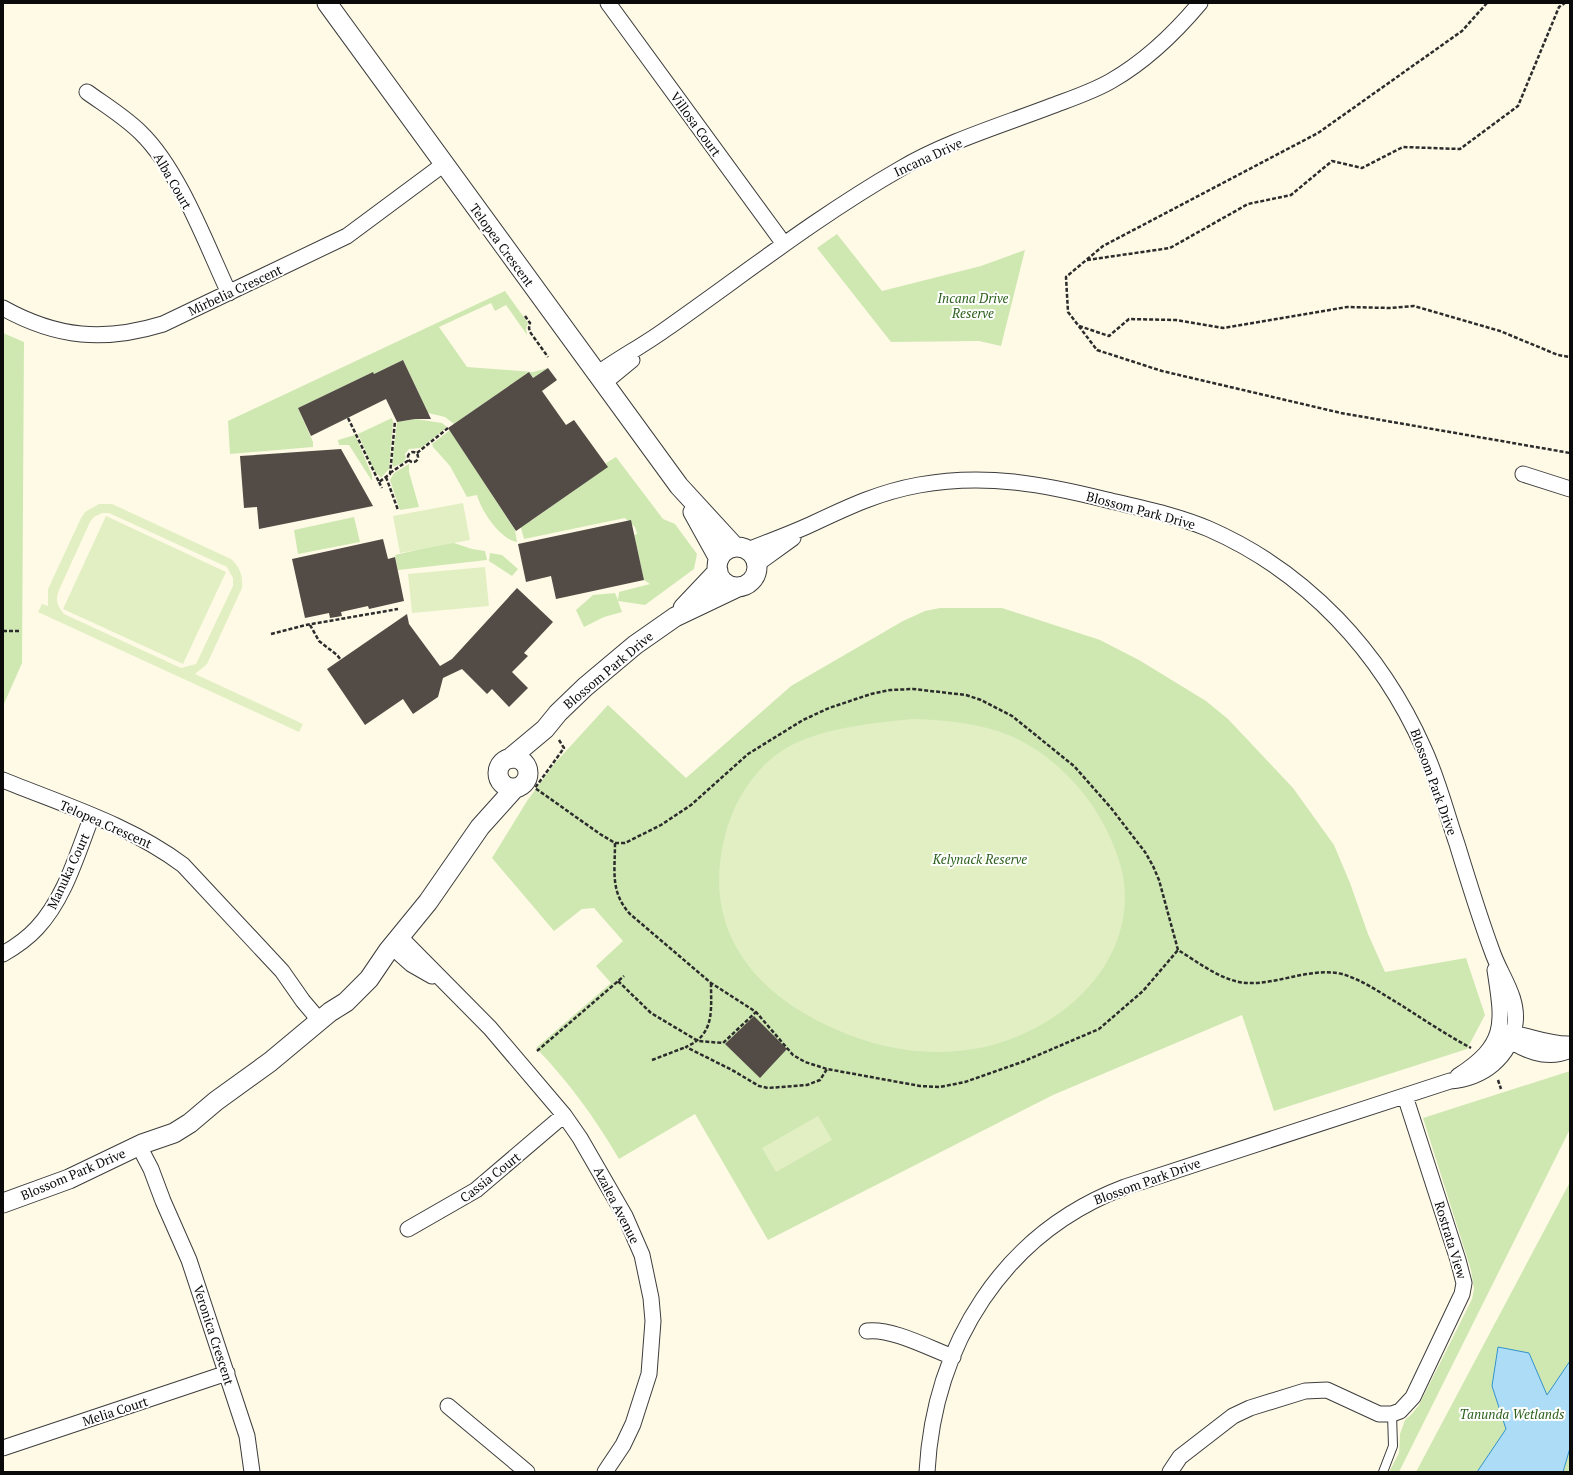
<svg xmlns="http://www.w3.org/2000/svg" width="1573" height="1475" viewBox="0 0 1573 1475" font-family="'PT Serif',serif">
<style>
.green{fill:#cfe8b2}
.pitch{fill:#e1efc3;fill-rule:evenodd}
.water{fill:#acdcf6;stroke:#3393cc}
.building{fill:#524b46}
.lines{fill:none;stroke-linecap:round;stroke-linejoin:round}
.service-casing{stroke:#3d3d3d;stroke-width:10}
.minor-casing{stroke:#3d3d3d;stroke-width:17}
.tertiary-casing{stroke:#3d3d3d;stroke-width:21}
.path{stroke:#2c2c2c;stroke-width:2.5;stroke-dasharray:4 2;stroke-linecap:butt}
.service{stroke:#fff;stroke-width:8}
.minor{stroke:#fff;stroke-width:15}
.tertiary{stroke:#fff;stroke-width:19}
.labels{text-anchor:middle;dominant-baseline:central;stroke-width:4;stroke-linejoin:round;paint-order:stroke}
.street-label{font-size:13px;fill:#0a0a0a;stroke:#fff}
.park-label{font-size:13px;font-style:italic;fill:#2c601c;stroke:#fff}
</style>
<rect width="100%" height="100%" fill="#fffae6"/>
<!-- green -->
<path class="green" d="M837,234L882,291L981,266L1025,250L1001,346L979,341L891,342L817,248Z
M505,291L528,323L526,329L527,335L506,305L495,311L491,303L439,327L467,367L533,372L548,368L533,378L529,372L454,424L445,417L424,412L421,398L403,360L374,374L373,372L298,408L313,442V447L230,454L228,421Z
M3,333L24,342L22,663L3,706Z
M392,418L393,422L389,469L381,478L374,470L358,434Z
M415,419L442,423L447,427L421,448L409,449L405,454L406,458L403,463L393,467L392,464L397,422Z
M450,430L515,530L517,542C501,540 481,511 477,495L467,497L450,466L433,447L432,444Z
M355,435L372,475V481L349,445H339L338,440Z
M616,457L663,519L675,524L697,554L694,569L645,605L618,601L622,612L604,617L584,627L576,610L593,595L615,593L618,600L619,592L650,584L644,580L634,535L637,534L635,527L625,518L524,539L521,528L508,507L517,501L531,521L607,467L606,463Z
M409,464V472L419,507L400,510L390,480L394,473Z
M354,517L360,542L298,554L294,530Z
M451,542L472,549L485,551L487,560L398,570L395,555Z
M490,553L502,555L518,569L512,576L489,561Z
M940,608H1002L1100,640L1139,660L1206,701L1228,719L1293,788L1334,845L1350,883L1368,934L1385,972L1466,958L1485,1015L1467,1049L1274,1111L1242,1015L1053,1095L768,1240L695,1114L619,1159C595,1118 569,1082 536,1048L611,983L596,966L623,941L594,908L582,909L554,931L492,858L527,801L555,763L608,705L686,778L791,686L903,621L925,611Z
M1570,1071V1129L1399,1472H1389L1399,1453L1400,1434L1405,1420L1411,1415L1419,1405L1472,1299L1474,1289L1471,1270L1423,1118Z
M1570,1182V1472H1416Z"/>
<!-- pitch -->
<path class="pitch" d="M463,503L470,540L400,553L393,516Z
M99,504H112L231,559C240,567 243,576 242,588L207,664L195,674L303,724L299,732L38,612L42,604L48,606V589L81,518L85,512ZM102,513H109L227,567L233,578V586L196,664L181,668L64,614C57,606 55,600 59,590L90,522L94,517Z
M106,516L226,572L183,664L63,609Z
M485,567L489,606L412,613L408,574Z
M913,719C946,720 980,723 1011,736C1045,751 1074,778 1094,808C1110,833 1125,866 1125,896C1125,980 1044,1040 967,1050C921,1056 877,1048 835,1029C753,993 701,929 725,836C733,802 754,769 783,750C818,728 873,723 913,719Z
M818,1116L832,1140L776,1172L762,1148Z"/>
<!-- water -->
<path class="water" d="M1498,1347L1529,1353L1547,1395L1570,1361V1448L1563,1472H1477L1506,1429L1492,1386Z"/>
<!-- building -->
<path class="building" d="M403,360L431,419H415L397,422L386,399L311,436L298,408L373,372L374,374Z
M548,368L557,380L542,391L566,425L574,420L608,467L516,531L448,428L529,372L533,378Z
M341,449L373,506L259,529L257,507L244,508L240,456Z
M631,520L644,580L556,599L551,576L526,582L518,544Z
M383,539L388,559L395,557L404,601L369,609L368,606L341,612L342,616L330,618L329,613L305,618L292,559Z
M517,588L553,622L524,653L528,656L512,672L528,688L509,707L492,689L487,694L462,669L443,678L438,697L413,714L403,699L365,725L327,669L407,614L409,624L440,666L452,659Z
M754,1016L787,1049L760,1078L725,1044Z"/>
<g class="lines">
<!-- service casing -->
<g class="service-casing">
<path id="service" d="M1383,1472L1393,1446L1392,1414"/>
</g>
<!-- minor casing -->
<g class="minor-casing">
<path id="minor" d="M608,3L784,244
M87,92C105,105 125,117 141,133C179,170 206,244 229,293
M3,308C57,338 104,342 163,324L347,236L444,164
M597,374C619,358 644,345 666,329C743,275 818,216 900,169C946,142 999,126 1049,107C1070,99 1092,92 1111,81C1146,61 1174,34 1200,3
M604,383L632,360
M1523,474L1570,489
M748,550C770,541 793,533 814,523C850,506 880,492 919,485C985,473 1043,484 1107,500C1141,508 1176,515 1209,529C1307,572 1381,652 1424,749C1438,779 1446,812 1457,844C1468,880 1479,916 1492,951C1500,975 1519,997 1515,1024C1510,1058 1483,1078 1450,1081L1125,1187C1003,1233 934,1345 927,1472
M757,564L793,538
M3,780C64,805 130,825 183,865L282,971L303,1001L320,1021
M401,938L490,1028L564,1115L580,1138L625,1216L642,1255L651,1298L653,1321L649,1374L633,1424L623,1445L605,1472
M392,947L411,964L432,976
M3,954C15,947 27,939 37,928C65,898 77,854 92,816
M1504,1032C1527,1034 1547,1045 1570,1044
M1503,1035C1521,1050 1547,1061 1570,1050
M1458,1076C1508,1044 1503,1023 1495,970
M139,1146L151,1169L163,1201L189,1260L247,1436L252,1472
M408,1229L476,1190L564,1115
M867,1331C892,1328 929,1348 953,1357
M448,1406L527,1472
M3,1448L227,1373
M1170,1472L1180,1457L1233,1416L1250,1408L1305,1391L1327,1390L1379,1414H1392L1400,1411L1413,1397L1462,1294L1464,1283L1458,1260L1405,1096"/>
</g>
<!-- tertiary casing -->
<g class="tertiary-casing">
<path id="tertiary" d="M327,3L679,486L735,547
M693,512L719,559
M717 567a20 20 0 1 1 40 0a20 20 0 1 1-40 0Z
M683,608L718,571
M498 773a15 15 0 1 1 30 0a15 15 0 1 1-30 0Z
M509,759L545,729L558,713L585,687L635,645L675,617L738,587
M3,1203L69,1179L142,1144L174,1133L190,1123L216,1101L270,1062L330,1012L346,1002L369,979L388,951L428,902L480,827L515,788"/>
</g>
<!-- path -->
<path class="path" d="M1487,3L1462,31L1318,133L1103,246L1066,277L1068,312L1097,350L1162,371L1341,413L1570,453
M1087,260L1170,248L1248,204L1291,195L1332,161L1362,168L1403,147L1460,149L1518,106L1559,7L1565,3
M525,316L530,323L529,328L530,332L548,357
M1079,326L1109,336L1129,319L1176,320L1223,328L1347,307L1391,308L1414,306L1500,331L1558,355L1570,357
M348,418L379,482L390,474L395,421
M408 457a5 5 0 1 1 10 0a5 5 0 1 1-10 0Z
M417,453L448,428
M390,473L409,460
M386,477L398,510
M379,482L382,488
M310,625L319,641L337,655L341,660
M3,631H20
M271,634L306,625L398,609
M559,740L564,748L535,788L600,834L615,843H625L661,825L691,805L748,754L803,720L829,708L871,694L890,690L913,689L966,695L981,700L1012,716L1074,766L1111,808L1145,852L1153,866L1159,880L1178,950C1198,962 1224,983 1249,983C1280,984 1310,967 1342,974C1363,980 1382,994 1401,1005C1424,1020 1447,1035 1471,1048
M615,843C615,871 610,892 630,914L711,983L756,1012L793,1055L805,1062L827,1069
M618,981L651,1013L698,1041L723,1043L756,1012
M711,983C711,1011 715,1034 686,1047L732,1070L759,1086L768,1088L807,1085L820,1080L827,1069L920,1086L940,1087L965,1082L1022,1062L1099,1029L1143,991L1178,950
M537,1051L624,976
M652,1060L686,1047
M1498,1080L1501,1089"/>
<!-- service -->
<use href="#service" class="service"/>
<!-- minor -->
<use href="#minor" class="minor"/>
<!-- tertiary -->
<use href="#tertiary" class="tertiary"/>
</g>
<g class="labels">
<!-- street labels -->
<g class="street-label">
<text transform="translate(696 124) rotate(54)">Villosa Court</text>
<text transform="translate(928 157) rotate(-25)">Incana Drive</text>
<text transform="translate(173 181) rotate(60)">Alba Court</text>
<text transform="translate(502 245) rotate(54)">Telopea Crescent</text>
<text transform="translate(235 290) rotate(-25)">Mirbelia Crescent</text>
<text transform="translate(1141 510) rotate(15)">Blossom Park Drive</text>
<text transform="translate(608 670) rotate(-40)">Blossom Park Drive</text>
<text transform="translate(1434 782) rotate(70)">Blossom Park Drive</text>
<text transform="translate(106 824) rotate(24)">Telopea Crescent</text>
<text transform="translate(68 871) rotate(-65)">Manuka Court</text>
<text transform="translate(73 1174) rotate(-23)">Blossom Park Drive</text>
<text transform="translate(490 1177) rotate(-38)">Cassia Court</text>
<text transform="translate(1147 1181) rotate(-20)">Blossom Park Drive</text>
<text transform="translate(617 1205) rotate(63)">Azalea Avenue</text>
<text transform="translate(1451 1240) rotate(73)">Rostrata View</text>
<text transform="translate(214 1335) rotate(72)">Veronica Crescent</text>
<text transform="translate(115 1411) rotate(-18)">Melia Court</text>
</g>
<!-- park labels -->
<g class="park-label">
<text x="973" y="298">Incana Drive<tspan x="973" dy="15">Reserve</tspan></text>
<text x="980" y="859">Kelynack Reserve</text>
<text x="1512" y="1414">Tanunda Wetlands</text>
</g>
</g>
<!-- border -->
<rect width="1573" height="1475" fill="none" stroke="#0a0a0a" stroke-width="8"/>
</svg>
